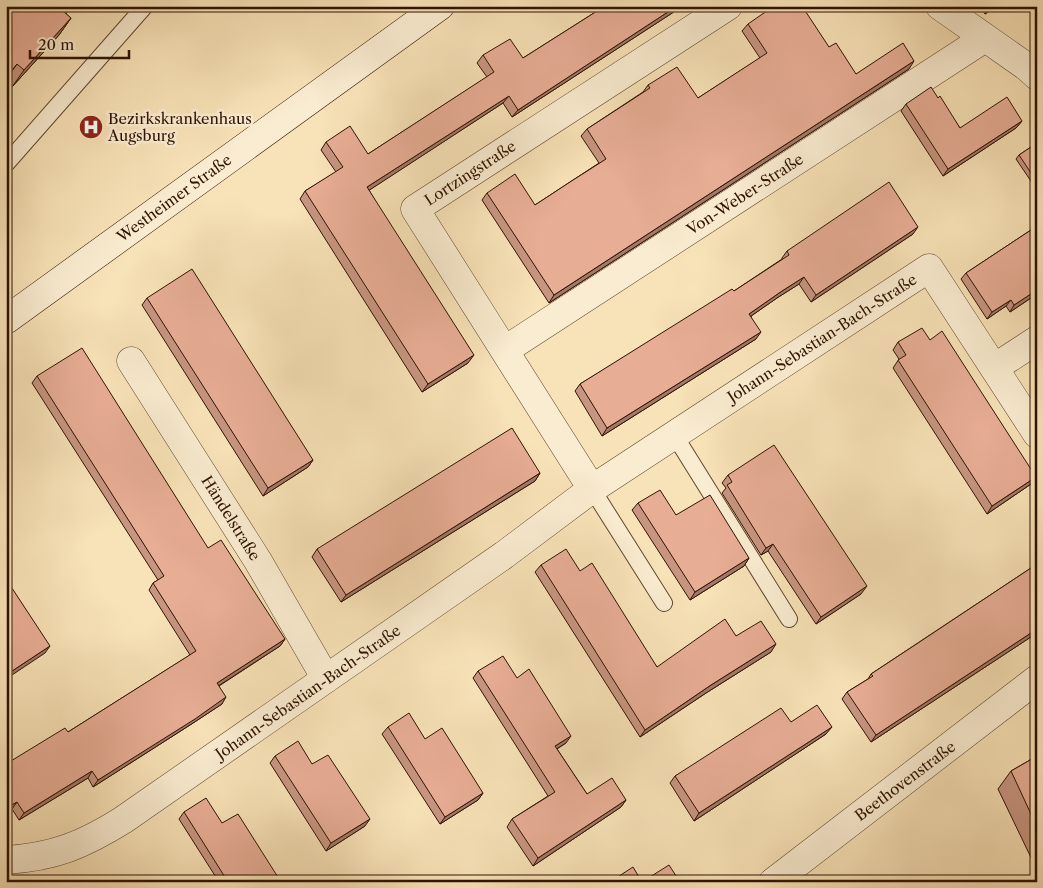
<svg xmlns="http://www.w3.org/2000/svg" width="1043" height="888" viewBox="0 0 1043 888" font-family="'Libre Caslon Text',serif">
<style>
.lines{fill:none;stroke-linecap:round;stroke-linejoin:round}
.lane-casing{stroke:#60472e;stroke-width:18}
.street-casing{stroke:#60472e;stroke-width:29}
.secondary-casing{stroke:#2e1301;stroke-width:29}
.lane{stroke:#faecd0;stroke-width:16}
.street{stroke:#faecd0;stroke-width:28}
.secondary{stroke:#faecd0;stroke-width:28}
.wall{fill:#c79580;stroke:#2e1301}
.shaded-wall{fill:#a27968;stroke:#2e1301}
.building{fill:#e7ad95;stroke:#2e1301}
.labels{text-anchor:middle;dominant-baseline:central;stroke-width:5;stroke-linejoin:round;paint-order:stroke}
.poi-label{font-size:15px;fill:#2e1301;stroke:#faecd0;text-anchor:start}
.street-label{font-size:15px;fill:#2e1301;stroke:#faecd0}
</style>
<rect width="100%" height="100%" fill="#f8e2b7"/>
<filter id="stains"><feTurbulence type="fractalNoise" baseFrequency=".004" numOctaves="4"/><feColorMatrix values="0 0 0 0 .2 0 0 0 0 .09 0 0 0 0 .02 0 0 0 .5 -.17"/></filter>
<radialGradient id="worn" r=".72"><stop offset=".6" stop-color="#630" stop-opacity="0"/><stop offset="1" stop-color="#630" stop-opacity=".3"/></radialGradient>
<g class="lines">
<!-- lane casing -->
<g class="lane-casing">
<path id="lane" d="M6,164L145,6
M675,436L789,619
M592,489L664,603"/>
</g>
<!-- street casing -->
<g class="street-casing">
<path id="street" d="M940,6L1027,67L1037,76
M505,350L985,38
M131,361L258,561L326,679
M994,368L1037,340
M592,489L415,209L728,6
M6,860C54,857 83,845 123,820L504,555L592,489L929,268L1037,434
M773,882L1037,679"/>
</g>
<!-- secondary casing -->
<g class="secondary-casing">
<path id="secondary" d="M6,320L440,6"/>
</g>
<!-- lane -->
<use href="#lane" class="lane"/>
<!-- street -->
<use href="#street" class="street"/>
<!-- secondary -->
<use href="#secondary" class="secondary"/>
</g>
<!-- wall -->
<path class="wall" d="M6,6L66,14L71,18L59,35L12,87L6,82Z
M605,6H683L512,117L503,103L369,190L468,363L422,392L300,199L305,191L336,172L321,150L326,142L368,154L487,77L477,63L483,55L523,58Z
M980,6H998L985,14Z
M1028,6H1037V19Z
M748,24L829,47L856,74L909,69L549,303L482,200L487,193L535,205L599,163L581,136L587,129L643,92L648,85L698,98L760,58L742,31Z
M938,98L960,128L1022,121L1016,128L943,176L901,111L906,104Z
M1037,143V190L1016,159L1019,155Z
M1037,226V294L1010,312L1006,306L987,319L961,279L966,273Z
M913,234L811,302L799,284L777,298L751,316L756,339L602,436L575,391L580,384L734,291L782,259V258L787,251Z
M147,298L313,460L308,467L263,496L142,305Z
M930,340L1036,477L1031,484L987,514L893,368L899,359L893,350L898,342Z
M37,376L208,548L285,639L280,646L219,686L222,704L190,725L93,787L88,778L19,820L12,809L6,812V764L68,732L190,655L149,590L153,583L158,580L32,383Z
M540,473L535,481L341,602L312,557L317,549Z
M728,475L861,594L816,624L768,551L761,555L722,493L726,488L722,483Z
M638,503L676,515L749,558L744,566L690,600L632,510Z
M1037,564V633L871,742L842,699L847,692L868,679L871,674Z
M541,565L580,571L657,667L736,636L771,652L706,693L640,737L535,572Z
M478,671L517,678L566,743L557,749L587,794L626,800L621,807L533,866L507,827L512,819L548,796L473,678Z
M791,722L826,734L694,821L670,783L675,776Z
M388,727L425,739L483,793L478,800L440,824L382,734Z
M275,756L312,764L365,826L326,851L270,763Z
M1037,756V870L998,789L1011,771Z
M184,812L222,823L281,882H219L179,819Z"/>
<!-- shaded-wall -->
<path class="shaded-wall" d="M69,6H73L52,29L64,12Z
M677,6H683L512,117L518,110Z
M991,6H998L985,14Z
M71,18L59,35L12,87L24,70Z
M914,61L909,69L549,303L554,295Z
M17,64L6,80V77Z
M509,96L503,103L362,195L367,187Z
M1022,121L1016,128L943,176L948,169Z
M918,227L913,234L811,302L816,295Z
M804,277L799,284L777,298L744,321L749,314L782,291Z
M1037,290V294L1010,312L1014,305Z
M1011,300L1006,306L987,319L992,312Z
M761,332L756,339L602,436L607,428Z
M474,355L468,363L422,392L428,384Z
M313,460L308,467L263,496L268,488Z
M540,473L535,481L341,602L346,595Z
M1036,477L1031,484L987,514L992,506Z
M773,544L768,551L761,555L766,548Z
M749,558L744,566L690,600L695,592Z
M867,586L861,594L816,624L821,617Z
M1037,629V633L871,742L876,735Z
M285,639L280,646L212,690L217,683Z
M776,644L771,652L706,693L640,737L645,730L711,685Z
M50,646L45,653L6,679V675Z
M226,697L222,704L190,725L93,787L98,780Z
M832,727L826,734L694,821L699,813Z
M571,736L566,743L550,753L555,746Z
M92,771L88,778L19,820L24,813Z
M483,793L478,800L440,824L445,817Z
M626,800L621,807L533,866L538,858Z
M17,802L12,809L6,812V808Z
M370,819L365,826L326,851L331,843Z"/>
<!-- building -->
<path class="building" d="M6,6H69L64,12L71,18L24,70L17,64L6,77Z
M605,6H677L518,110L509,96L367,187L474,355L428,384L305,191L343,167L326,142L350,126L368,154L494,72L483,55L510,39L523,58Z
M774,6H802L829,47L836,43L856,74L903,43L914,61L554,295L487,193L515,174L535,205L570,182L606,159L587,129L650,88L648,85L677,67L698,98L767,53L748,24Z
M931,87L938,98L940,96L960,128L1007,97L1022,121L948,169L906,104Z
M1037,143V182L1019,155Z
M889,182L918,227L816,295L804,277L782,291L749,314L761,332L607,428L580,384L732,289L734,291L766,270L789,255L787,251Z
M1037,226V290L1014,305L1011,300L992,312L966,273Z
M192,269L313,460L268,488L147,298Z
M922,328L930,340L942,331L1036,477L992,506L898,360L906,355L898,342Z
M82,348L208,548L221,540L285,639L217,683L226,697L195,719L98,780L92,771L24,813L17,802L6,808V764L65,728L68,732L196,651L153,583L164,576L37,376Z
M512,428L540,473L346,595L317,549Z
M774,445L867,586L821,617L773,544L766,548L727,485L732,482L728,475Z
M660,490L676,515L710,495L749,558L695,592L638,503Z
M566,549L580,571L592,563L657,667L725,619L736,636L761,621L776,644L711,685L645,730L541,565Z
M1037,564V629L876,735L847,692L873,676L871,674L915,645Z
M6,579L50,646L6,675Z
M503,656L517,678L529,669L571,736L555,746L587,794L612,778L626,800L538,858L512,819L555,792L478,671Z
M817,705L832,727L699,813L675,776L781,708L791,722Z
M409,713L425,739L442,728L483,793L445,817L388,727Z
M298,741L312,764L328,755L370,819L331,843L275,756Z
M1037,756V827L1011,771Z
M206,798L222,823L238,814L281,882H228L184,812Z
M669,865L680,882H642Z
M633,867L642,882H610Z"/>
<!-- icons -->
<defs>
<g id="hospital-disc" transform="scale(1.25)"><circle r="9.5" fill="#8f2418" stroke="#faecd0"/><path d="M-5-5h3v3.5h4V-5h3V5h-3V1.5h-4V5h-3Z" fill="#fff"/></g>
</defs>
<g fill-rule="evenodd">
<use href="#hospital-disc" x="91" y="127"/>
</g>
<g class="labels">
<!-- poi labels -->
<g class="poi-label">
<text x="108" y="118">Bezirkskrankenhaus<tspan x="108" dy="17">Augsburg</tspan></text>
</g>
<!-- street labels -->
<g class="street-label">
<text transform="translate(470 173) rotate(-33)">Lortzingstraße</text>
<text transform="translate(745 194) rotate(-33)">Von-Weber-Straße</text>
<text transform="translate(174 198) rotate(-36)">Westheimer Straße</text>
<text transform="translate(822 338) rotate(-33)">Johann-Sebastian-Bach-Straße</text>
<text transform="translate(231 518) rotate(58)">Händelstraße</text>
<text transform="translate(308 692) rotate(-35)">Johann-Sebastian-Bach-Straße</text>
<text transform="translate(905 781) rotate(-37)">Beethovenstraße</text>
</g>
</g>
<!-- margin -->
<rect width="1043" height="888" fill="none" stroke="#f8e2b7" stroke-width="25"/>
<rect x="8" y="8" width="1028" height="873" fill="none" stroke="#2e1301" stroke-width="2.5"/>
<rect x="12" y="12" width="1018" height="863" fill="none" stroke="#2e1301"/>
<!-- scale -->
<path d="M30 50v8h99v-8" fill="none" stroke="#2e1301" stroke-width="2.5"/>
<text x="38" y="50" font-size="15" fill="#2e1301" stroke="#faecd0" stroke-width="4" paint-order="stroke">20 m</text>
<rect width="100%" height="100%" filter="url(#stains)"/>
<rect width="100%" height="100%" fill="url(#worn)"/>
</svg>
